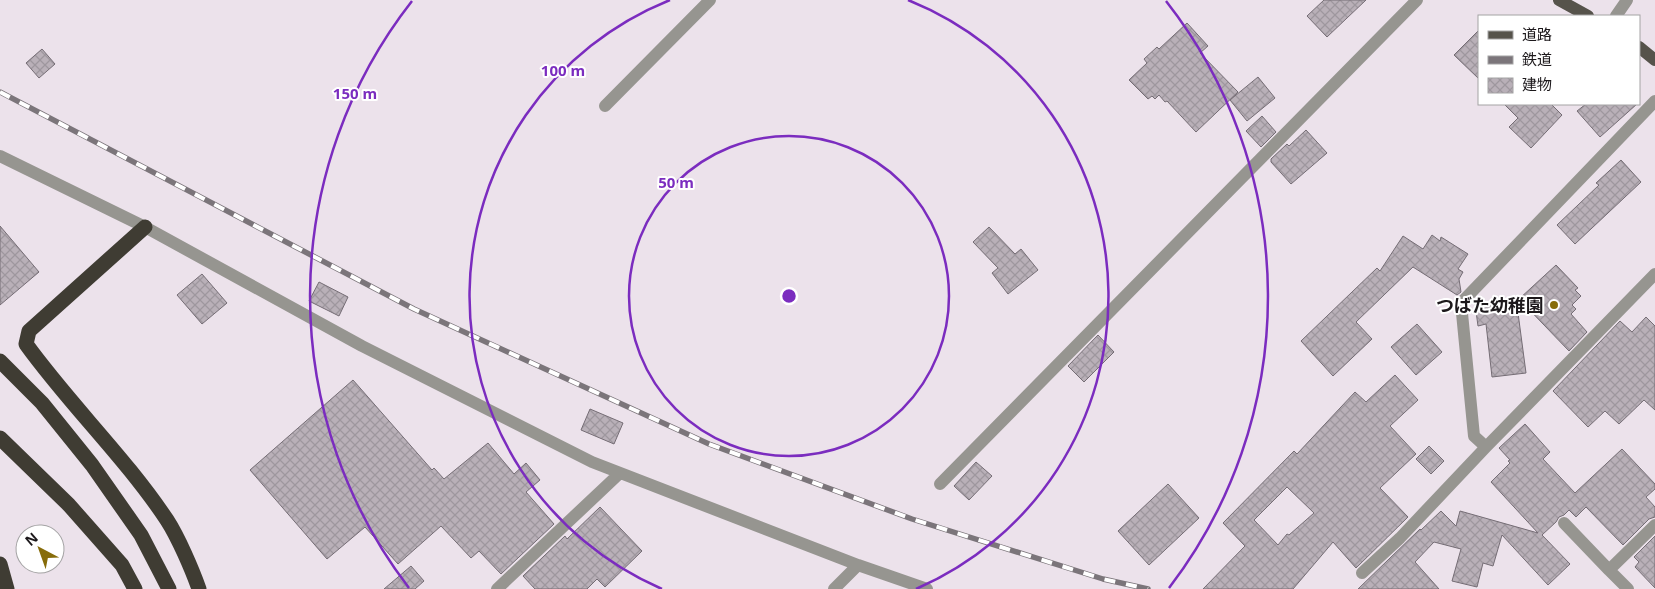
<svg xmlns="http://www.w3.org/2000/svg" width="1655" height="589" viewBox="0 0 1655 589" font-family="'Noto Sans','Noto Sans JP',sans-serif">
<style>
.building{fill:url(#building-cross-hatch);stroke:#756d75;fill-rule:evenodd}
.lines{fill:none;stroke-linecap:round;stroke-linejoin:round}
.minor{stroke:#969590;stroke-width:12}
.major{stroke:#56534b;stroke-width:12}
.highway{stroke:#3f3c33;stroke-width:15}
.rail-casing{stroke:#7b757a;stroke-width:5.5}
.rail{stroke:#fff;stroke-width:4;stroke-dasharray:11;stroke-linecap:butt}
.ring{fill:none;stroke:#7b2cbf;stroke-width:2.5}
.poi-dot{fill:#876c0a;stroke:#fff;stroke-width:2}
.labels{text-anchor:middle;dominant-baseline:central;stroke-width:4;stroke-linejoin:round;paint-order:stroke}
.poi-label{font-size:18px;font-weight:bold;fill:#1c181b;stroke:#fff;text-anchor:end}
.centre{fill:#7b2cbf;stroke:#fff;stroke-width:2.5}
.ring-label{font-size:15px;text-anchor:middle;font-weight:bold;fill:#7b2cbf;stroke:#fff;stroke-width:4;stroke-linejoin:round;paint-order:stroke}
</style>
<defs>
<pattern id="building-cross-hatch" width="8" height="8" patternUnits="userSpaceOnUse" patternTransform="scale(1.25)"><rect width="8" height="8" fill="#b9b0b8"/><path d="M0 0l8 8M0 8l8-8" fill="none" stroke="#9e979e"/></pattern>
</defs>
<rect width="100%" height="100%" fill="#ece2eb"/>
<!-- building -->
<path class="building" d="M1324,0H1366L1327,37L1307,16Z
M1187,23L1208,46L1200,53L1238,92L1196,132L1167,101L1165,102L1159,95L1155,99L1152,96L1148,99L1129,80L1147,63L1144,59L1157,47L1159,49Z
M1479,30V79L1454,55Z
M42,49L55,64L39,78L26,63Z
M1258,77L1275,98L1247,121L1230,100Z
M1504,104H1551L1562,115L1531,148L1509,127L1518,118Z
M1586,104H1637L1600,137L1577,111Z
M1262,116L1276,132L1261,147L1246,131Z
M1306,130L1327,153L1291,184L1271,162V159L1287,144L1289,146Z
M1621,160L1641,182L1575,244L1557,225L1599,185L1596,183Z
M0,226L39,272L0,305Z
M989,227L1015,254L1021,249L1038,270L1008,294L992,273L998,268L973,242Z
M1432,235L1440,241L1441,237L1468,254L1458,269L1463,272L1459,279L1461,292L1457,295L1413,267L1356,322L1372,339L1333,376L1301,341L1377,268L1380,271L1403,236L1423,249Z
M1556,265L1578,288L1575,290L1581,296L1572,305L1576,309L1571,314L1587,332L1569,351L1519,299Z
M202,274L227,303L202,324L177,295Z
M319,282L348,297L339,316L309,301Z
M1516,298L1526,373L1492,377L1486,324L1478,326L1475,304Z
M1646,317L1655,326V410L1644,400L1619,424L1605,411L1588,427L1553,391L1620,321L1632,332Z
M1417,324L1442,352L1416,375L1391,347Z
M1098,335L1114,352L1084,382L1068,366Z
M1395,375L1418,400L1390,426L1416,454L1380,488L1408,517L1356,568L1333,542L1293,589H1203L1245,546L1223,523L1294,451L1297,454L1355,392L1366,402ZM1287,487L1314,513L1289,535L1287,534L1278,545L1254,520Z
M353,380L432,470L434,468L444,479L488,443L514,474L526,463L540,480L526,492L554,524L501,574L479,551L471,558L441,526L398,564L365,527L327,559L250,470Z
M590,409L623,423L614,444L581,430Z
M1525,424L1550,452L1543,459L1575,493L1622,449L1655,484V489L1646,497L1655,507V517L1649,519L1623,545L1586,507L1576,517L1569,510L1564,515L1559,517L1556,522L1542,535L1570,564L1548,585L1502,535L1493,566L1483,563L1477,587L1452,581L1461,549L1434,542L1415,562L1439,589H1358L1420,529L1421,530L1441,511L1456,526L1460,511L1538,533L1491,482L1510,463L1508,461L1510,460L1499,448Z
M1429,446L1444,461L1431,474L1416,459Z
M976,462L992,476L969,500L954,486Z
M1168,484L1199,518L1149,565L1118,531Z
M600,507L642,551L605,587L597,579L587,589H535L523,576L565,536L567,539Z
M1655,536V588L1635,567L1639,562L1634,557Z
M411,566L424,581L415,589H384Z"/>
<g class="lines">
<!-- minor -->
<path class="minor" d="M1616,16L1627,0
M605,106L710,0
M0,156L145,227L362,346L592,462L858,565L927,589
M1486,447L1474,436L1461,303L1655,101
M940,484L1417,0
M1564,523L1609,570
M1362,573L1400,538L1486,447L1655,274
M497,589L620,473
M834,589L858,565
M1628,589L1609,570L1655,525"/>
<!-- major -->
<path class="major" d="M1559,0L1588,16
M1639,47L1655,60"/>
<!-- highway -->
<path class="highway" d="M145,227L29,331L26,344C70,405 125,457 167,520C178,537 192,569 199,589
M0,361L42,403L92,465L141,535L169,589
M0,438L69,505L122,565L135,589
M0,564L7,589"/>
<!-- rail casing -->
<g class="rail-casing">
<path id="rail" d="M0,92L414,309L709,444L912,519L1103,579L1148,589"/>
</g>
<!-- rail -->
<use href="#rail" class="rail"/>
</g>
<!-- distance rings -->
<g class="ring">
<circle cx="789" cy="296" r="160"/>
<path d="M662 589A319 319 0 0 1 670 0M908 0A319 319 0 0 1 916 589"/>
<path d="M409 588A479 479 0 0 1 412 1M1166 1A479 479 0 0 1 1169 588"/>
</g>
<!-- markers -->
<circle class="poi-dot" cx="1554" cy="305" r="5"/>
<g class="labels">
<!-- poi labels -->
<g class="poi-label">
<text x="1544" y="305">つばた幼稚園</text>
</g>
</g>
<circle cx="789" cy="296" r="8" class="centre"/>
<g class="ring-label">
<text x="563" y="76">100 m</text>
<text x="355" y="99">150 m</text>
<text x="676" y="188">50 m</text>
</g>
<!-- legend -->
<rect x="1478" y="15" width="162" height="90" fill="#ffffff" stroke="#a4a3a4"/>
<rect x="1488" y="31" width="25" height="8" fill="#56534b" stroke="#a4a3a4"/>
<text x="1522" y="40" font-size="15" fill="#1c181b">道路</text>
<rect x="1488" y="56" width="25" height="8" fill="#7b757a" stroke="#a4a3a4"/>
<text x="1522" y="65" font-size="15" fill="#1c181b">鉄道</text>
<rect x="1488" y="78" width="25" height="15" fill="url(#building-cross-hatch)" stroke="#a4a3a4"/>
<text x="1522" y="90" font-size="15" fill="#1c181b">建物</text>
<!-- north arrow -->
<g transform="translate(40 549) rotate(319)"><circle r="24" fill="#ffffff" stroke="#a4a3a4"/>
<path d="M0-4L9 19L0 12L-9 19Z" fill="#876c0a"/>
<text y="-8" font-size="14" font-weight="bold" text-anchor="middle" fill="#1c181b">N</text>
</g>
</svg>
